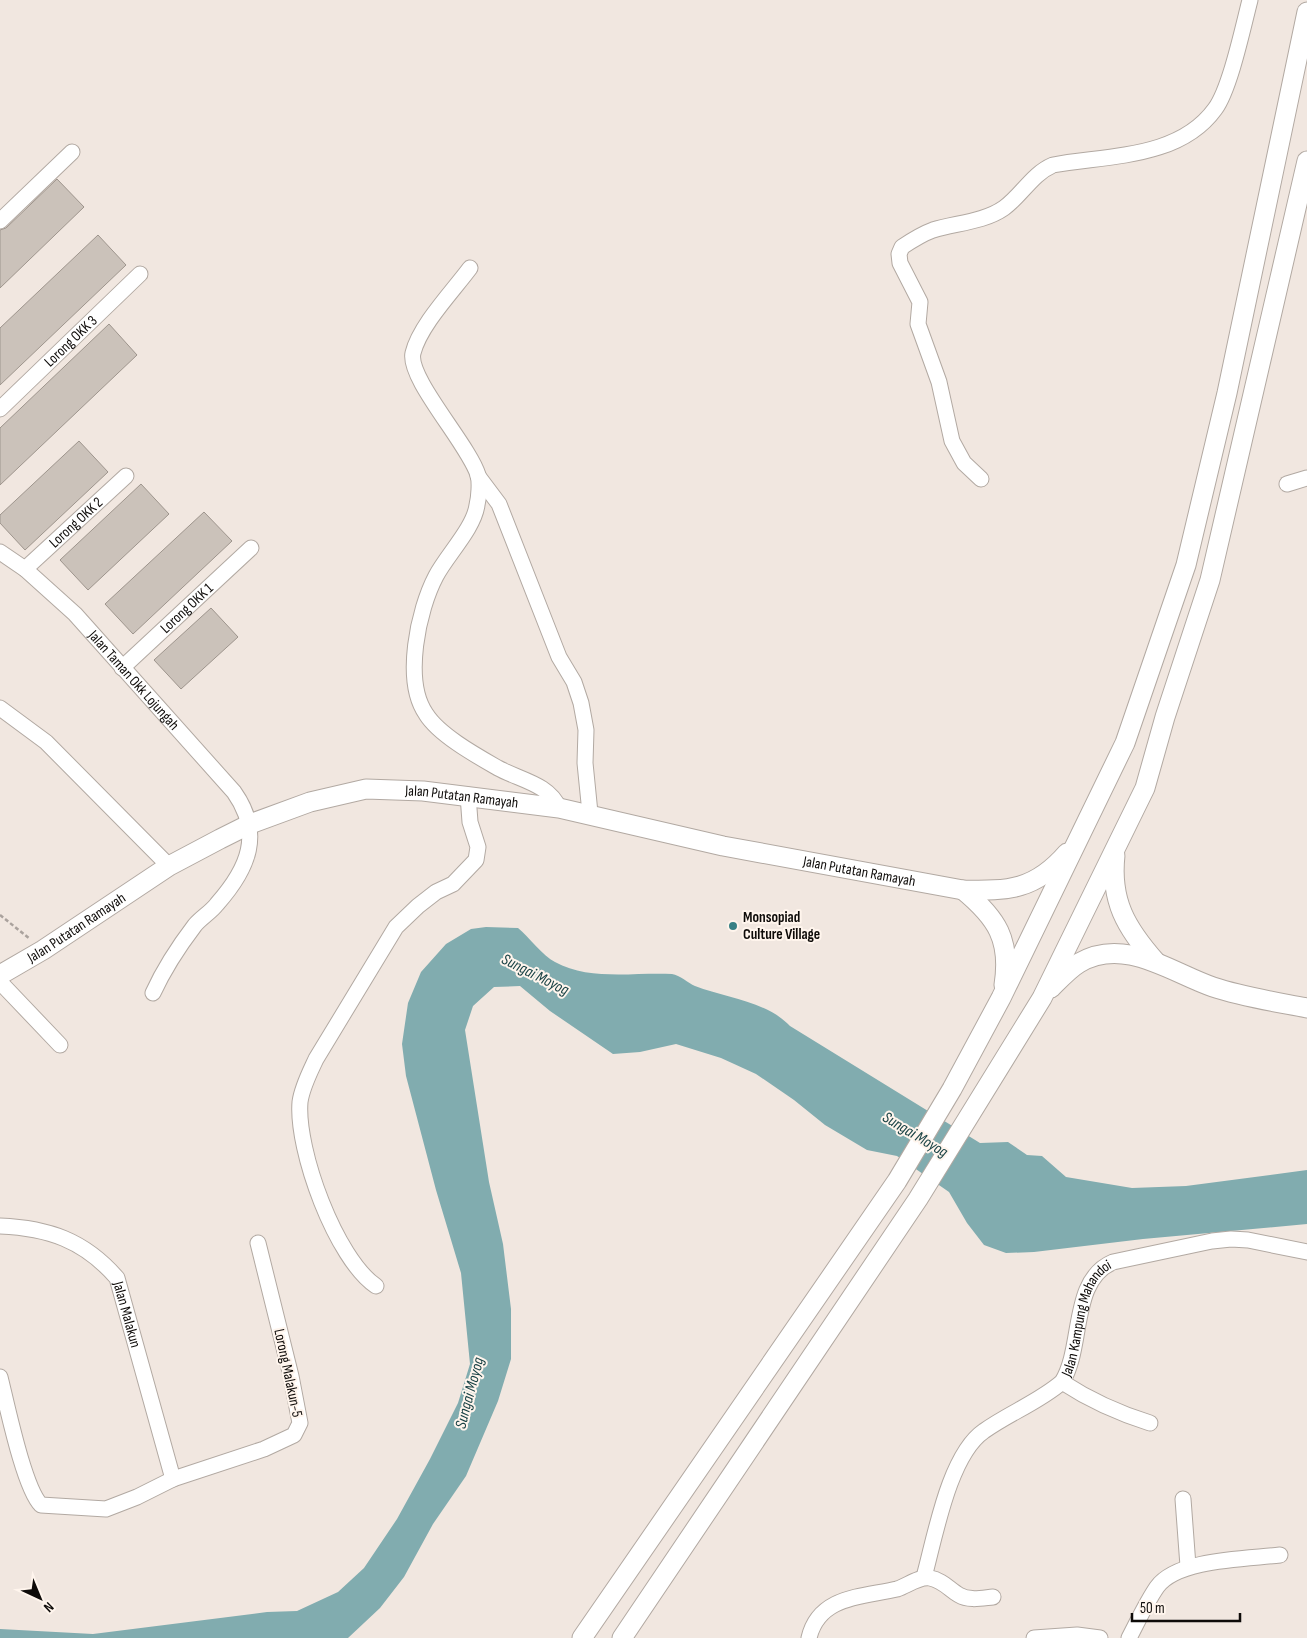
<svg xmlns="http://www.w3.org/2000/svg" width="1307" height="1638" viewBox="0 0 1307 1638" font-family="'Sofia Sans Condensed',sans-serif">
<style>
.water{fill:#81acaf}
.building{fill:#cbc2ba;stroke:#9e958d}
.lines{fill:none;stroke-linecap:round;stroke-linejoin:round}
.minor-casing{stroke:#b2a9a2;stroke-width:17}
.major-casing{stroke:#b2a9a2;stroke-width:21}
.path{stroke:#aaa29d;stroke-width:2.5;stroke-dasharray:4 2.5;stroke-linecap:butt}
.minor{stroke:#fff;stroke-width:15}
.major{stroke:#fff;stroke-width:19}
.poi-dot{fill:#388085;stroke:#fff5ed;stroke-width:2}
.labels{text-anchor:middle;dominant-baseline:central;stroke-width:4;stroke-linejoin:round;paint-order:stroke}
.street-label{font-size:15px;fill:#0e0b09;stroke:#fff5ed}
.poi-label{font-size:15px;font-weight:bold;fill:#0e0b09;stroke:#fff5ed;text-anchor:start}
.water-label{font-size:16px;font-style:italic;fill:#194245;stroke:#fff5ed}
</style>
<rect width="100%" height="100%" fill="#f1e7e0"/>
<!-- water -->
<path class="water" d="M486,927L518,928C529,937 543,956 555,962C589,981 634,972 672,974C680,975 688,983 695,986C726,998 766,1001 790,1026L980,1143L1008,1142L1027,1155L1042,1156L1066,1177L1132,1188L1186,1186L1307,1170V1224L1143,1239L1034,1252L1006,1253L984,1245L967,1223L949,1192L897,1156L867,1150L825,1125L794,1100L756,1074L721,1058L676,1044L640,1052L613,1054L550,1011L520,986L494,987L473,1006L465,1030L489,1182L503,1244L511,1309V1359L498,1401L466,1476L433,1524L404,1577L380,1608L348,1638H0V1629L93,1634L267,1612L297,1611L338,1592L364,1568L397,1519L430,1459L458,1403L470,1364L461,1273L436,1190L406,1076L402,1044L408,1003L421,972L446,944L471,929Z"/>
<!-- building -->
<path class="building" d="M57,179L84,207L0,288V230L6,228Z
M98,235L126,265L0,385V328Z
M109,324L137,355L0,485V428Z
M79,441L108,472L25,550L0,523V515Z
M141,484L169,514L88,590L60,560Z
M204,512L232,541L133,634L105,604Z
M211,608L238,637L181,689L154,660Z"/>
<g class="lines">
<!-- minor casing -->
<g class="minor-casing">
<g id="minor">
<path d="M0,221L72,152"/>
<path d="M470,268C453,291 420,325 413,353C407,378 469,445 478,475C480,482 479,497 477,505C474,528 447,555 436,576C418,610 403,681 426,714C439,735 477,756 498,768C520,780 549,784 559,808"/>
<path id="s1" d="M0,409L140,274"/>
<path d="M478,476L499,504L559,657L574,682L581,703L586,730L585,763L590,813"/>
<path d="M981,479L964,463L952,441L939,382L918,324L920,302L900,263L899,254L902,247C911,241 922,234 933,230C956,223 984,222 1004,208C1022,195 1032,174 1053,165C1107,155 1179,159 1215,109C1230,89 1243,27 1250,0"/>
<path d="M1287,484L1307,478"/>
<path id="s2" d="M0,552L25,569L75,614L234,792C263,833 249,868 217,904C211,912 202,917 195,925C179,946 164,969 153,993"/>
<path id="s3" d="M25,569L126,476"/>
<path id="s4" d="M122,668L251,548"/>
<path d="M0,708L46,742L169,866"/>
<path d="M0,982L60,1045"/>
<path id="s5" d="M0,1226C48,1228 84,1240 117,1278L173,1479"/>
<path d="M376,1286C336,1259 296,1150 300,1102C302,1087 310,1072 316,1059L396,927L418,906L436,892L453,884L476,860L478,847L470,822L468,795"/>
<path d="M0,1377C7,1405 24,1488 41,1505L106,1509L137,1497L173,1479L264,1449L294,1435L300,1423L291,1376L258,1243"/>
<path d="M1062,1382C1091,1401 1118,1413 1150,1423"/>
<path d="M1183,1499L1188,1566"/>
<path id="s6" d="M924,1577C935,1537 949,1455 984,1431C1009,1413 1039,1402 1062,1382C1084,1347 1070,1280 1113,1262L1212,1241L1231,1239L1248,1240L1307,1252"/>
<path d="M809,1638C819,1595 864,1597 897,1589C907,1586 919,1576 930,1578C942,1580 949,1589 959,1595C969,1601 982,1598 993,1597"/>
<path d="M1034,1638L1077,1635L1100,1638"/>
<path d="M1129,1638C1138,1621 1146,1603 1157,1587C1177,1559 1246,1559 1280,1555"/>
</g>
</g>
<!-- major casing -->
<g class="major-casing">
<g id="major">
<path d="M1115,855C1110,901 1126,928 1156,962"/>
<path d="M963,890C997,918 1011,940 1004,985"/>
<path id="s7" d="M0,975L43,950L169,866L220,839L250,824L310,802L366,789L423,791L559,808L723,846L963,890C1009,891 1035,890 1067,853"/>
<path d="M1051,988C1059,980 1069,969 1079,963C1124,936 1172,973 1213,987C1243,997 1276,1002 1307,1008"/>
<path d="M582,1638L897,1181L952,1089L1001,998L1125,743L1186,565L1227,393L1307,12"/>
<path d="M622,1638L918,1199L1042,998L1145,788L1165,717L1210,580L1307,161"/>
</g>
</g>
<!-- path -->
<path class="path" d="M0,915L30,939"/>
<!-- minor -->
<use href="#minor" class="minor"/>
<!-- major -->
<use href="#major" class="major"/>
</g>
<!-- markers -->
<circle class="poi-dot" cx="733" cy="926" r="5"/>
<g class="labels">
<!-- street labels -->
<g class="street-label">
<text stroke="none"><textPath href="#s1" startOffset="98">Lorong OKK 3</textPath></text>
<text stroke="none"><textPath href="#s3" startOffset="69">Lorong OKK 2</textPath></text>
<text stroke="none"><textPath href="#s4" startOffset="88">Lorong OKK 1</textPath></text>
<text stroke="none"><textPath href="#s2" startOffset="186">Jalan Taman Okk Lojungah</textPath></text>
<text stroke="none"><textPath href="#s7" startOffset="510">Jalan Putatan Ramayah</textPath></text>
<text stroke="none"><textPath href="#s7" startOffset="915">Jalan Putatan Ramayah</textPath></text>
<text stroke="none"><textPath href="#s7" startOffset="90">Jalan Putatan Ramayah</textPath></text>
<text stroke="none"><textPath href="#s5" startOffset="170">Jalan Malakun</textPath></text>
<text stroke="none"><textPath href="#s6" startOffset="322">Jalan Kampung Mahandoi</textPath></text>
<text transform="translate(288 1373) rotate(78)">Lorong Malakun-5</text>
</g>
<!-- poi labels -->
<g class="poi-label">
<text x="743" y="917">Monsopiad<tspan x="743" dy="17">Culture Village</tspan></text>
</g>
<!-- water labels -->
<g class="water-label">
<text transform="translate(535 975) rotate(27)">Sungai Moyog</text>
<text transform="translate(915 1135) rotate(31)">Sungai Moyog</text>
<text transform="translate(470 1393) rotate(-75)">Sungai Moyog</text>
</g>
</g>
<!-- north arrow -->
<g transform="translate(40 1598) rotate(136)" stroke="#fff5ed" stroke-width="4" paint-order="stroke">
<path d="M0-4L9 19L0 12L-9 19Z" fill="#0e0b09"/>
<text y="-8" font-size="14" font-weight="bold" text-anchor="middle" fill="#0e0b09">N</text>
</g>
<!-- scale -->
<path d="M1132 1613v8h108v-8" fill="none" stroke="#0e0b09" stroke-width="2.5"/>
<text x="1140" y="1613" font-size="15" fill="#0e0b09" stroke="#fff5ed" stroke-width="4" paint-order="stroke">50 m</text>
</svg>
